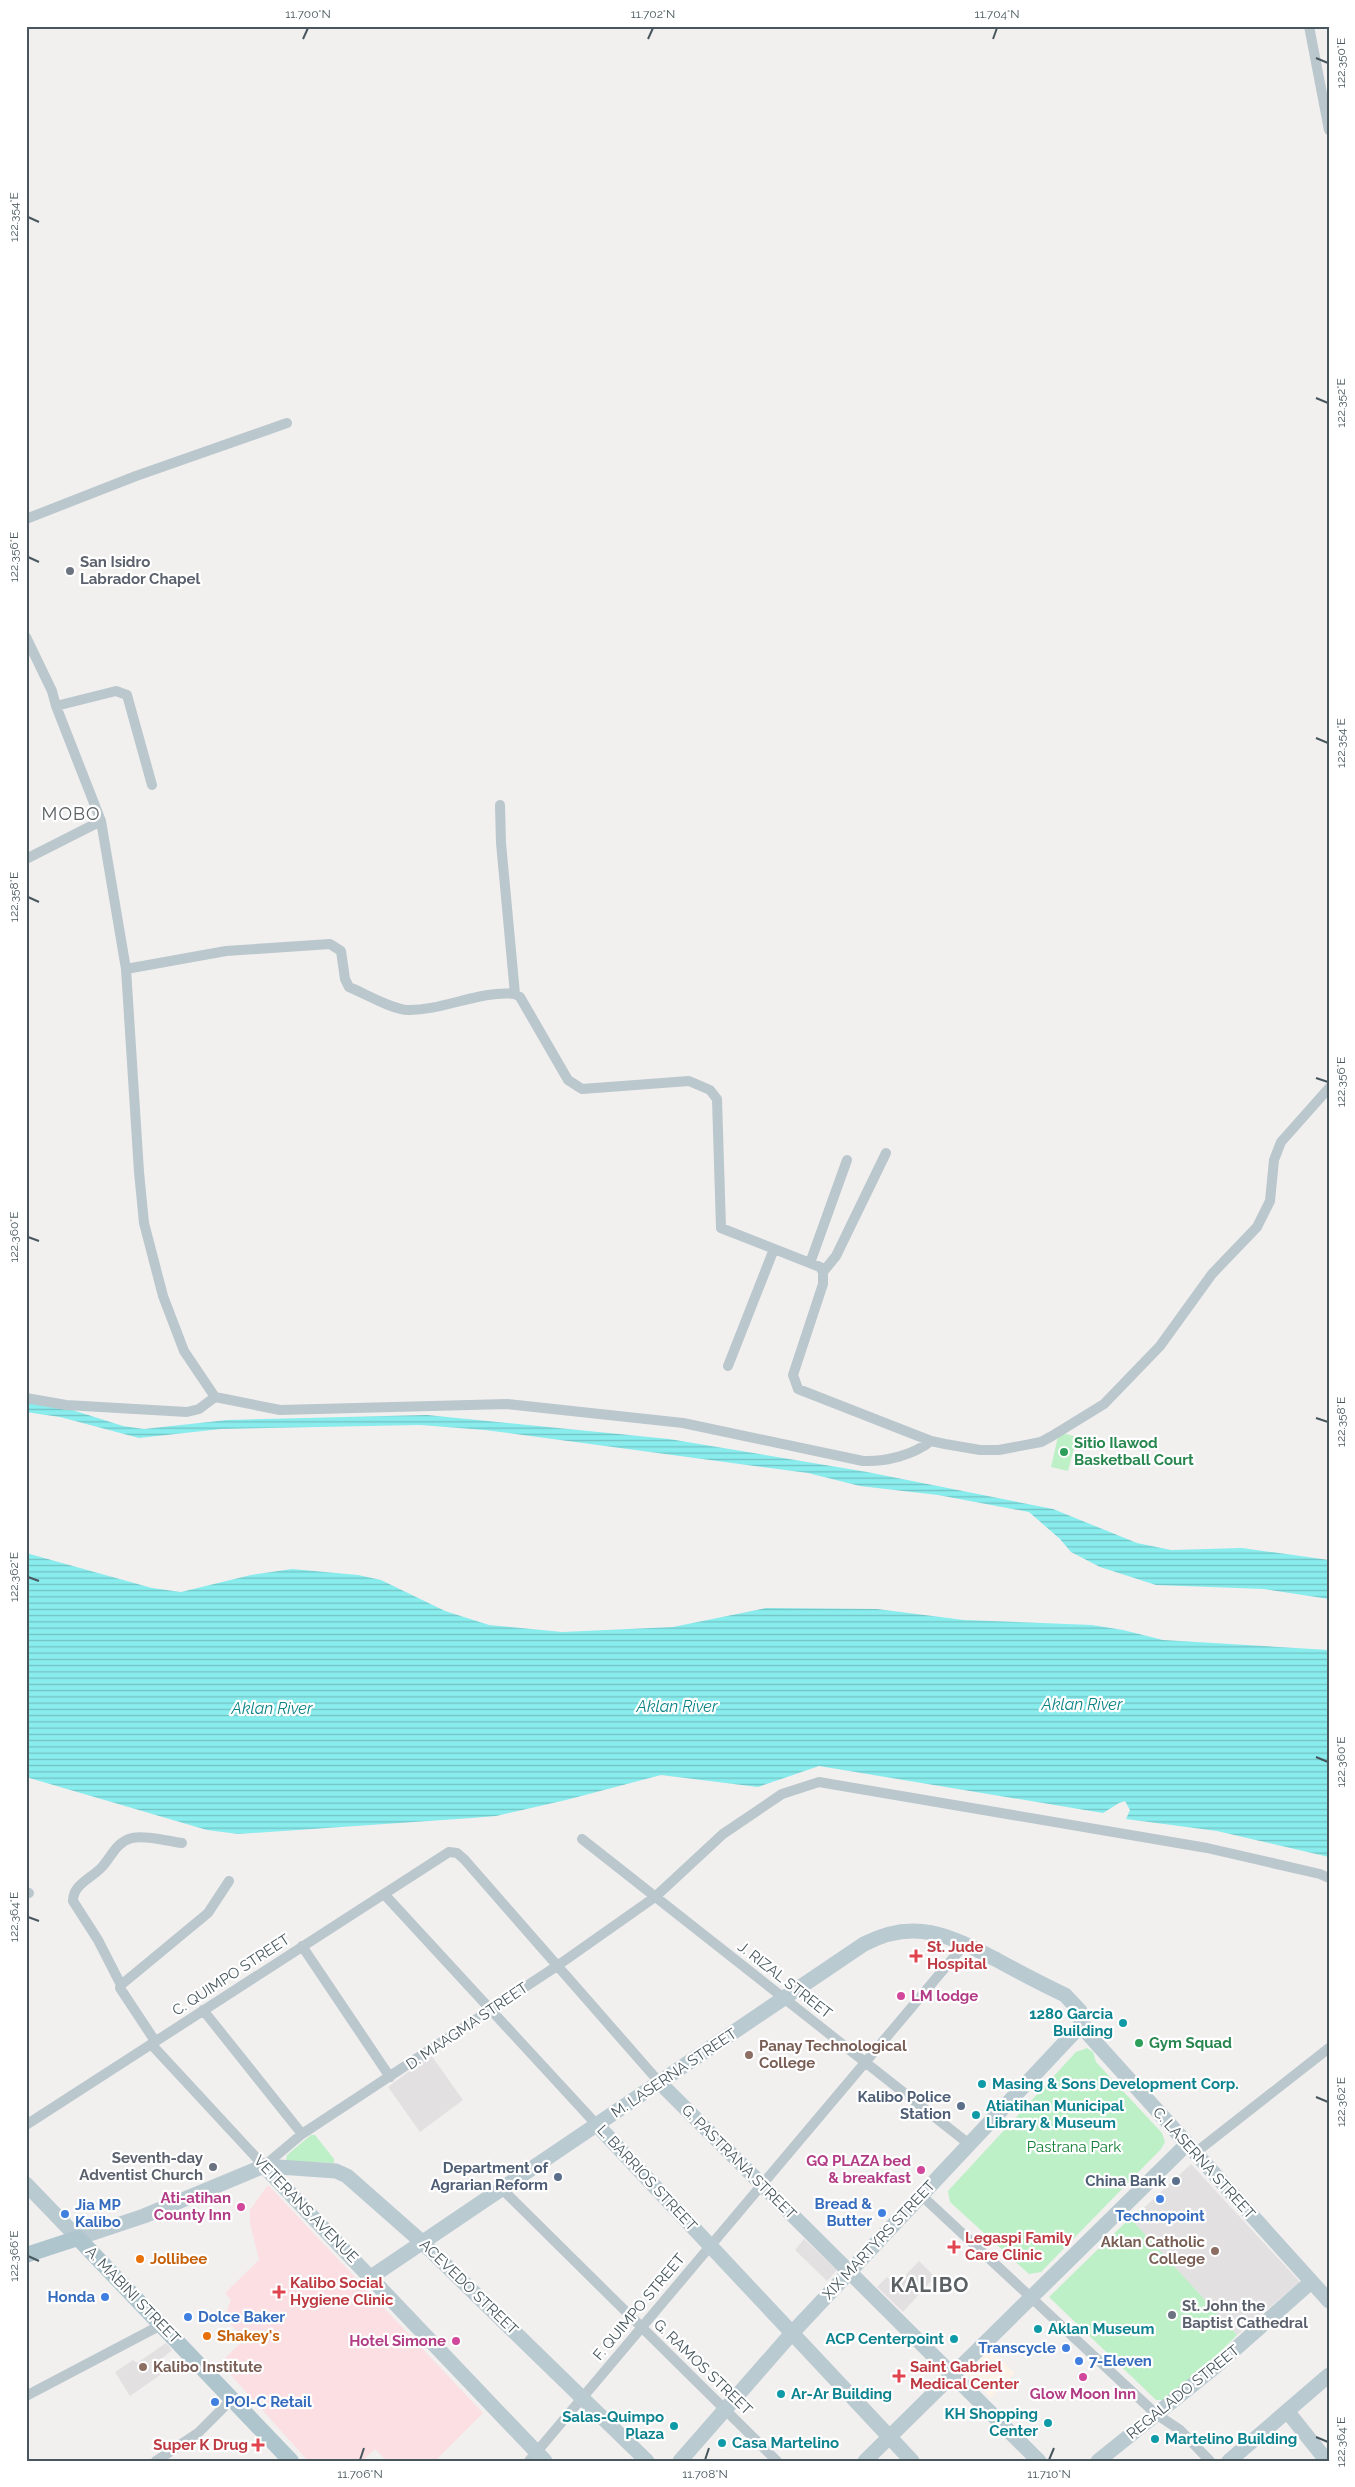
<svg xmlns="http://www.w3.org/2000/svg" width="1355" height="2487" viewBox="0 0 1355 2487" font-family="Raleway,sans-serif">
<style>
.commercial{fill:#fcf2e8}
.education{fill:#e3e0e2}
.medical{fill:#fbdfe2}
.park{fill:#bdf0c6}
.water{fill:url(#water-rules)}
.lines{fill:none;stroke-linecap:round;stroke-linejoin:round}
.street{stroke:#bac7cc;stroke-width:10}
.secondary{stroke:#bacad1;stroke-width:15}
.primary{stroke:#aec5ce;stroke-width:16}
.ticks{fill:none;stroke:#47575d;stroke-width:2}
.worship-dot{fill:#6b7280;stroke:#fff;stroke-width:2}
.leisure-dot{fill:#2e9e5b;stroke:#fff;stroke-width:2}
.health-dot{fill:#e0444e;stroke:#fff;stroke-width:2}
.hotel-dot{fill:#d1479c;stroke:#fff;stroke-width:2}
.culture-dot{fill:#0f9aa8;stroke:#fff;stroke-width:2}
.education-dot{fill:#8d6e63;stroke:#fff;stroke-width:2}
.service-dot{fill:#5c6f8a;stroke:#fff;stroke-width:2}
.shop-dot{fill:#3f7fe0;stroke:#fff;stroke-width:2}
.food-dot{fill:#e8710a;stroke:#fff;stroke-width:2}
.labels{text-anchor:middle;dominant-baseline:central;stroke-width:4.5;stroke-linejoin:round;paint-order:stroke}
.worship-label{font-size:15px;font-weight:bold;fill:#5b616d;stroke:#fff;text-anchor:start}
.leisure-label{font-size:15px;font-weight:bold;fill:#27864d;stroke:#fff;text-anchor:start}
.health-label{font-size:15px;font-weight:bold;fill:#be3a42;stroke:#fff;text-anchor:start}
.street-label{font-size:15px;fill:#47575d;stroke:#fff}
.hotel-label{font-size:15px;font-weight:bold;fill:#b23c85;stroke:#fff;text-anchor:end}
.culture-label{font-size:15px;font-weight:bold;fill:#0d838f;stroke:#fff;text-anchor:start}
.education-label{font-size:15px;font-weight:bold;fill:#785e54;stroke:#fff;text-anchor:start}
.service-label{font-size:15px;font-weight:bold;fill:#4e5e75;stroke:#fff;text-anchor:end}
.park-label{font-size:15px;fill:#158036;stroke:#fff}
.shop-label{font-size:15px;font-weight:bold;fill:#366cbe;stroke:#fff;text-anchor:start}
.food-label{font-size:15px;font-weight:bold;fill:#c56008;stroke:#fff;text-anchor:start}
.water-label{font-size:16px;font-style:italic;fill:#0c8486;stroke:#fff}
.quarter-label{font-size:18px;letter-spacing:1px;fill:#5b6164;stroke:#fff}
.district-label{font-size:20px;font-weight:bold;letter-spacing:1px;fill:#5b6164;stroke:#fff}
.neatline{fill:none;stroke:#47575d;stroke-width:2}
.ticks-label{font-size:12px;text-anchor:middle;fill:#47575d}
</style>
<defs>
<pattern id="water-rules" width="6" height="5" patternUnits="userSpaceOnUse" patternTransform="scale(1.25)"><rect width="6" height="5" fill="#89eced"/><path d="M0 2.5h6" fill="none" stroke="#72c2c3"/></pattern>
</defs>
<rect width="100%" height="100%" fill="#f2efef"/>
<!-- commercial -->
<path class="commercial" d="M990,2349L1015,2373L991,2398L966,2374Z"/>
<!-- education -->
<path class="education" d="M431,2055L463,2100L420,2132L388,2087Z
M1191,2164L1300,2282L1237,2335L1131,2220Z
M804,2239L837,2270L827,2281L795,2250Z
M919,2261L935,2277L903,2312L877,2287L887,2277L896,2285Z
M166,2343L172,2350L159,2361L166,2371L130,2396L115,2372L133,2360L137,2363Z"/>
<!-- medical -->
<path class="medical" d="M268,2185L483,2413L435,2461H387L375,2449L362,2461H308L220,2363L245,2339L224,2318L231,2300L225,2293L259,2260L250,2223V2210Z"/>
<!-- park -->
<path class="park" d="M1059,1432L1077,1437L1068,1471L1051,1467Z
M1087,2048L1093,2052L1096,2062L1162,2133L1165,2142L1161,2149L1041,2272L1029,2274L950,2202L948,2191L1076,2052Z
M311,2135H315L334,2159V2163L286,2161L287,2155Z
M1130,2218L1237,2335L1212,2360L1164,2400H1156L1049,2297Z"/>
<!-- water -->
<path class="water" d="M26,1402L66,1408L123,1426L144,1429L227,1420L427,1415L669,1439L867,1472L1053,1509L1137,1543L1171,1550L1242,1548L1329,1560V1599L1264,1589L1156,1585L1100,1567L1071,1552L1060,1539L1029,1512L938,1495L860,1486L808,1473L485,1430L420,1425L221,1429L139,1438L60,1417L26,1412Z
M26,1553L152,1588L181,1592L251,1575L292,1569L358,1575L381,1580L445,1611L489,1625L562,1632L673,1627L766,1608L877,1609L964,1620L1092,1625L1123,1630L1163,1640L1329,1650V1857L1217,1831L1126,1819L1130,1810L1125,1801L1119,1803L1103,1813L819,1766L758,1787L661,1775L566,1800L496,1816L472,1818L238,1834L207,1830L26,1777Z"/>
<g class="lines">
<!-- street -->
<path class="street" d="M1309,26L1329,130
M26,519L136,476L287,423
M26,637L52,691L56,706L101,821L126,969L139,1172L144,1223L163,1296L184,1351L215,1397L280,1410L507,1404L683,1423L863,1461C886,1462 913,1455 931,1441
M56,706L116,691L127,695L152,785
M500,805L501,843L515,994
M26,859L101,821
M126,969L226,951L330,944L341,951L345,979L349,987C364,993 391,1009 407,1010C443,1011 479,990 515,994L520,997L568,1080L582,1089L689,1081L710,1090L717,1099L721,1228L820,1267L823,1272V1284L793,1375L798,1389L931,1441L945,1444L980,1450H999L1041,1442L1052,1436L1104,1404L1160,1346L1212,1274L1257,1227L1270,1201L1274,1160L1281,1142L1329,1088
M810,1263L847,1160
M823,1272L836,1256L886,1153
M728,1366L774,1249
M26,1398L66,1405L187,1412L199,1409L215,1397
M582,1839L969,2144
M26,1892L29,1893
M384,1894L597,2125
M302,1946L390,2077
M121,1985L98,1940L73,1901C73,1884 92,1878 102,1867C112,1856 116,1842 132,1838C146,1835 167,1841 182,1843
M203,2010L302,2134
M155,2041L120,1988L121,1985L208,1913L229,1881
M151,2044L264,2166L302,2134L557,1966L655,1897L723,1834L782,1794L819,1782L1207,1848L1320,1874L1329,1878
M26,2125L449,1852L457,1853L464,1859L660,2083
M1195,2153L1329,2048
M502,2189L777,2461
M921,2195L1156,2414L1180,2430L1210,2461
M26,2396L161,2325
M156,2461L198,2433L232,2399
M529,2461L965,1944"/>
<!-- secondary -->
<path class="secondary" d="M1080,2025L1329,2301
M660,2083L1039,2461
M597,2125L912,2461
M264,2166L545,2461
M26,2184L78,2238L144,2216L264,2166L336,2171L347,2176L423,2243L647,2461
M371,2277L864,1944C915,1917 950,1936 997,1960C1019,1972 1042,1984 1065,1995L1080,2011L1083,2023L792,2333L680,2461
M1287,2411L1327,2461
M865,2461L1187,2144
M1098,2461L1215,2367L1311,2282
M1229,2461L1329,2375"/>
<!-- primary -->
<path class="primary" d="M26,2255L78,2238L291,2461"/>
</g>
<!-- ticks -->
<path class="ticks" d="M303,39L308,28M648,39L653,28M993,39L997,28M1316,58L1328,63M28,217L39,222M1316,398L1328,403M28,557L39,562M1316,738L1328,743M28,897L39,902M1316,1078L1328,1082M28,1237L39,1241M1316,1418L1328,1422M28,1577L39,1581M1316,1757L1328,1762M28,1917L39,1921M1316,2097L1328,2102M28,2256L39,2261M1316,2437L1328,2442M360,2460L364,2448M705,2460L709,2448M1049,2460L1054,2448"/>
<!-- markers -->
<g class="worship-dot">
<circle cx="70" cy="571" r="5"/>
<circle cx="213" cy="2167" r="5"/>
<circle cx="1172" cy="2315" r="5"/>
</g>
<g class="leisure-dot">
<circle cx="1064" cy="1452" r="5"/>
<circle cx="1139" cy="2043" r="5"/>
</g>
<g class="health-dot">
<path d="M913.5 1948.5h5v5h5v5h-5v5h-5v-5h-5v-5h5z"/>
<path d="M951.5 2239.5h5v5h5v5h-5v5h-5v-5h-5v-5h5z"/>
<path d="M276.5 2284.5h5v5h5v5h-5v5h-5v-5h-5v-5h5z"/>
<path d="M896.5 2368.5h5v5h5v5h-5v5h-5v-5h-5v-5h5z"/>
<path d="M255.5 2437.5h5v5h5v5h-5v5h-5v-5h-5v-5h5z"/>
</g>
<g class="hotel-dot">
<circle cx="901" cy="1996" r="5"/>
<circle cx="921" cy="2170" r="5"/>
<circle cx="241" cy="2207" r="5"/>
<circle cx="456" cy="2341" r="5"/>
<circle cx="1083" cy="2377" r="5"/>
</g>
<g class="culture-dot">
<circle cx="1123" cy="2023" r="5"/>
<circle cx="982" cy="2084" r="5"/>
<circle cx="976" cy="2115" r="5"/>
<circle cx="1038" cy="2329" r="5"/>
<circle cx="954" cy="2339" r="5"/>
<circle cx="781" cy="2394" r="5"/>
<circle cx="1048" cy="2423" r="5"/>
<circle cx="674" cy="2426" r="5"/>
<circle cx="1155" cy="2439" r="5"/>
<circle cx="722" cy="2443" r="5"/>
</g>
<g class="education-dot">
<circle cx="749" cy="2055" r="5"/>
<circle cx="1215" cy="2251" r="5"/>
<circle cx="143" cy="2367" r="5"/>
</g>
<g class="service-dot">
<circle cx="961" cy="2106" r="5"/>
<circle cx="558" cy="2177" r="5"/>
<circle cx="1176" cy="2181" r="5"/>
</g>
<g class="shop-dot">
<circle cx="1160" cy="2199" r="5"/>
<circle cx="882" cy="2213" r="5"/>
<circle cx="65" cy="2214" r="5"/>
<circle cx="105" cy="2297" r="5"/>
<circle cx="188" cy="2317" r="5"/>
<circle cx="1066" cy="2348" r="5"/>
<circle cx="1079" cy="2361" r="5"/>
<circle cx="215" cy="2402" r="5"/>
</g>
<g class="food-dot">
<circle cx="140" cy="2259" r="5"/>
<circle cx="207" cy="2336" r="5"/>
</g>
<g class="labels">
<!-- worship labels -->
<g class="worship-label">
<text x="80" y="562">San Isidro<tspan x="80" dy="17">Labrador Chapel</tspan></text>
<text x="203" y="2158" text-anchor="end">Seventh-day<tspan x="203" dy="17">Adventist Church</tspan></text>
<text x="1182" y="2306">St. John the<tspan x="1182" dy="17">Baptist Cathedral</tspan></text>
</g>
<!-- leisure labels -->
<g class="leisure-label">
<text x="1074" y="1443">Sitio Ilawod<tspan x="1074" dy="17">Basketball Court</tspan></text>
<text x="1149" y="2043">Gym Squad</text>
</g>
<!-- health labels -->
<g class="health-label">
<text x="927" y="1947">St. Jude<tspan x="927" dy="17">Hospital</tspan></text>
<text x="965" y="2238">Legaspi Family<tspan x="965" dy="17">Care Clinic</tspan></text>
<text x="290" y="2283">Kalibo Social<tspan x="290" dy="17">Hygiene Clinic</tspan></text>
<text x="910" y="2367">Saint Gabriel<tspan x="910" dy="17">Medical Center</tspan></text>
<text x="248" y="2445" text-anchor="end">Super K Drug</text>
</g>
<!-- street labels -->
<g class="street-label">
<text transform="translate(231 1975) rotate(-33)">C. QUIMPO STREET</text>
<text transform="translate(785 1980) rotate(38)">J. RIZAL STREET</text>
<text transform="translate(467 2026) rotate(-34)">D. MAAGMA STREET</text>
<text transform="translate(674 2073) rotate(-34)">M. LASERNA STREET</text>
<text transform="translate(739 2162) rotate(45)">G. PASTRANA STREET</text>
<text transform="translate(1204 2163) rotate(48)">C. LASERNA STREET</text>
<text transform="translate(647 2178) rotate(47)">L. BARRIOS STREET</text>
<text transform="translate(306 2209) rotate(46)">VETERANS AVENUE</text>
<text transform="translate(879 2240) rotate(-47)">XIX MARTYRS STREET</text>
<text transform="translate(469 2287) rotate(44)">ACEVEDO STREET</text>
<text transform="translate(133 2295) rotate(46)">A. MABINI STREET</text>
<text transform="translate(639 2307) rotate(-50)">F. QUIMPO STREET</text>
<text transform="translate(703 2367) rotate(44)">G. RAMOS STREET</text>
<text transform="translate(1183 2392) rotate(-39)">REGALADO STREET</text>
</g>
<!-- hotel labels -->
<g class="hotel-label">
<text x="911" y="1996" text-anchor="start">LM lodge</text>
<text x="911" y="2161">GQ PLAZA bed<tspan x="911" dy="17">&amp; breakfast</tspan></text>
<text x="231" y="2198">Ati-atihan<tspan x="231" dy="17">County Inn</tspan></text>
<text x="446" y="2341">Hotel Simone</text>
<text x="1083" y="2394" text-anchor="middle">Glow Moon Inn</text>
</g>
<!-- culture labels -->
<g class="culture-label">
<text x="1113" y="2014" text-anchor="end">1280 Garcia<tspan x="1113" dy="17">Building</tspan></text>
<text x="992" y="2084">Masing &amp; Sons Development Corp.</text>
<text x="986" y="2106">Atiatihan Municipal<tspan x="986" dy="17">Library &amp; Museum</tspan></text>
<text x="1048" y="2329">Aklan Museum</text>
<text x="944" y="2339" text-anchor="end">ACP Centerpoint</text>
<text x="791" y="2394">Ar-Ar Building</text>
<text x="1038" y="2414" text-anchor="end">KH Shopping<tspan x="1038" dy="17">Center</tspan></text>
<text x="664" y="2417" text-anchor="end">Salas-Quimpo<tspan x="664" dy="17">Plaza</tspan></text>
<text x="1165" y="2439">Martelino Building</text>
<text x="732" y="2443">Casa Martelino</text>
</g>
<!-- education labels -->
<g class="education-label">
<text x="759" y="2046">Panay Technological<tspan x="759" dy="17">College</tspan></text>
<text x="1205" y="2242" text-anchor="end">Aklan Catholic<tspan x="1205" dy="17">College</tspan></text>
<text x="153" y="2367">Kalibo Institute</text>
</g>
<!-- service labels -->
<g class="service-label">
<text x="951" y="2097">Kalibo Police<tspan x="951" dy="17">Station</tspan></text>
<text x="548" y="2168">Department of<tspan x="548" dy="17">Agrarian Reform</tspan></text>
<text x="1166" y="2181">China Bank</text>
</g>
<!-- park labels -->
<g class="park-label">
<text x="1074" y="2147">Pastrana Park</text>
</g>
<!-- shop labels -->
<g class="shop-label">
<text x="872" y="2204" text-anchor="end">Bread &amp;<tspan x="872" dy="17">Butter</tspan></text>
<text x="75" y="2205">Jia MP<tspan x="75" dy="17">Kalibo</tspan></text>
<text x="1160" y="2216" text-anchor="middle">Technopoint</text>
<text x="95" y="2297" text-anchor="end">Honda</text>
<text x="198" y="2317">Dolce Baker</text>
<text x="1056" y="2348" text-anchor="end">Transcycle</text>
<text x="1089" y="2361">7-Eleven</text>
<text x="225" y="2402">POI-C Retail</text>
</g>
<!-- food labels -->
<g class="food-label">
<text x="150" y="2259">Jollibee</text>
<text x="217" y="2336">Shakey's</text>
</g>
<!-- water labels -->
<g class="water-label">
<text x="1082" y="1704">Aklan River</text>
<text x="677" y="1706">Aklan River</text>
<text x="272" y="1708">Aklan River</text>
</g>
<!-- quarter labels -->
<g class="quarter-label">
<text x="71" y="813">MOBO</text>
</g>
<!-- district labels -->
<g class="district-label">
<text x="930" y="2285">KALIBO</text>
</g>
</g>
<!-- border -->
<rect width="1355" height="2487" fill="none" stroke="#ffffff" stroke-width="55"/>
<rect x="28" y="28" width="1300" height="2432" class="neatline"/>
<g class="ticks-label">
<text x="308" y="18">11.700°N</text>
<text x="653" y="18">11.702°N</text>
<text x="997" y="18">11.704°N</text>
<text transform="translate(1341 63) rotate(-90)" y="4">122.350°E</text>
<text transform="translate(14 217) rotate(-90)" y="4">122.354°E</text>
<text transform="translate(1341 403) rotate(-90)" y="4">122.352°E</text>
<text transform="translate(14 557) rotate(-90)" y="4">122.356°E</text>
<text transform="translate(1341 743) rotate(-90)" y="4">122.354°E</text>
<text transform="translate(14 897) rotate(-90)" y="4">122.358°E</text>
<text transform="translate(1341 1082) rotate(-90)" y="4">122.356°E</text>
<text transform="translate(14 1237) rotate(-90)" y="4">122.360°E</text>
<text transform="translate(1341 1422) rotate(-90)" y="4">122.358°E</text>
<text transform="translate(14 1577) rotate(-90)" y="4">122.362°E</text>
<text transform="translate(1341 1762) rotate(-90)" y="4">122.360°E</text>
<text transform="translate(14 1917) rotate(-90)" y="4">122.364°E</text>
<text transform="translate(1341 2102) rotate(-90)" y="4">122.362°E</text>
<text transform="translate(14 2256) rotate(-90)" y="4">122.366°E</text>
<text transform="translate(1341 2442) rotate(-90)" y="4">122.364°E</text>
<text x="360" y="2478">11.706°N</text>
<text x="705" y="2478">11.708°N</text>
<text x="1049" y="2478">11.710°N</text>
</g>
</svg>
